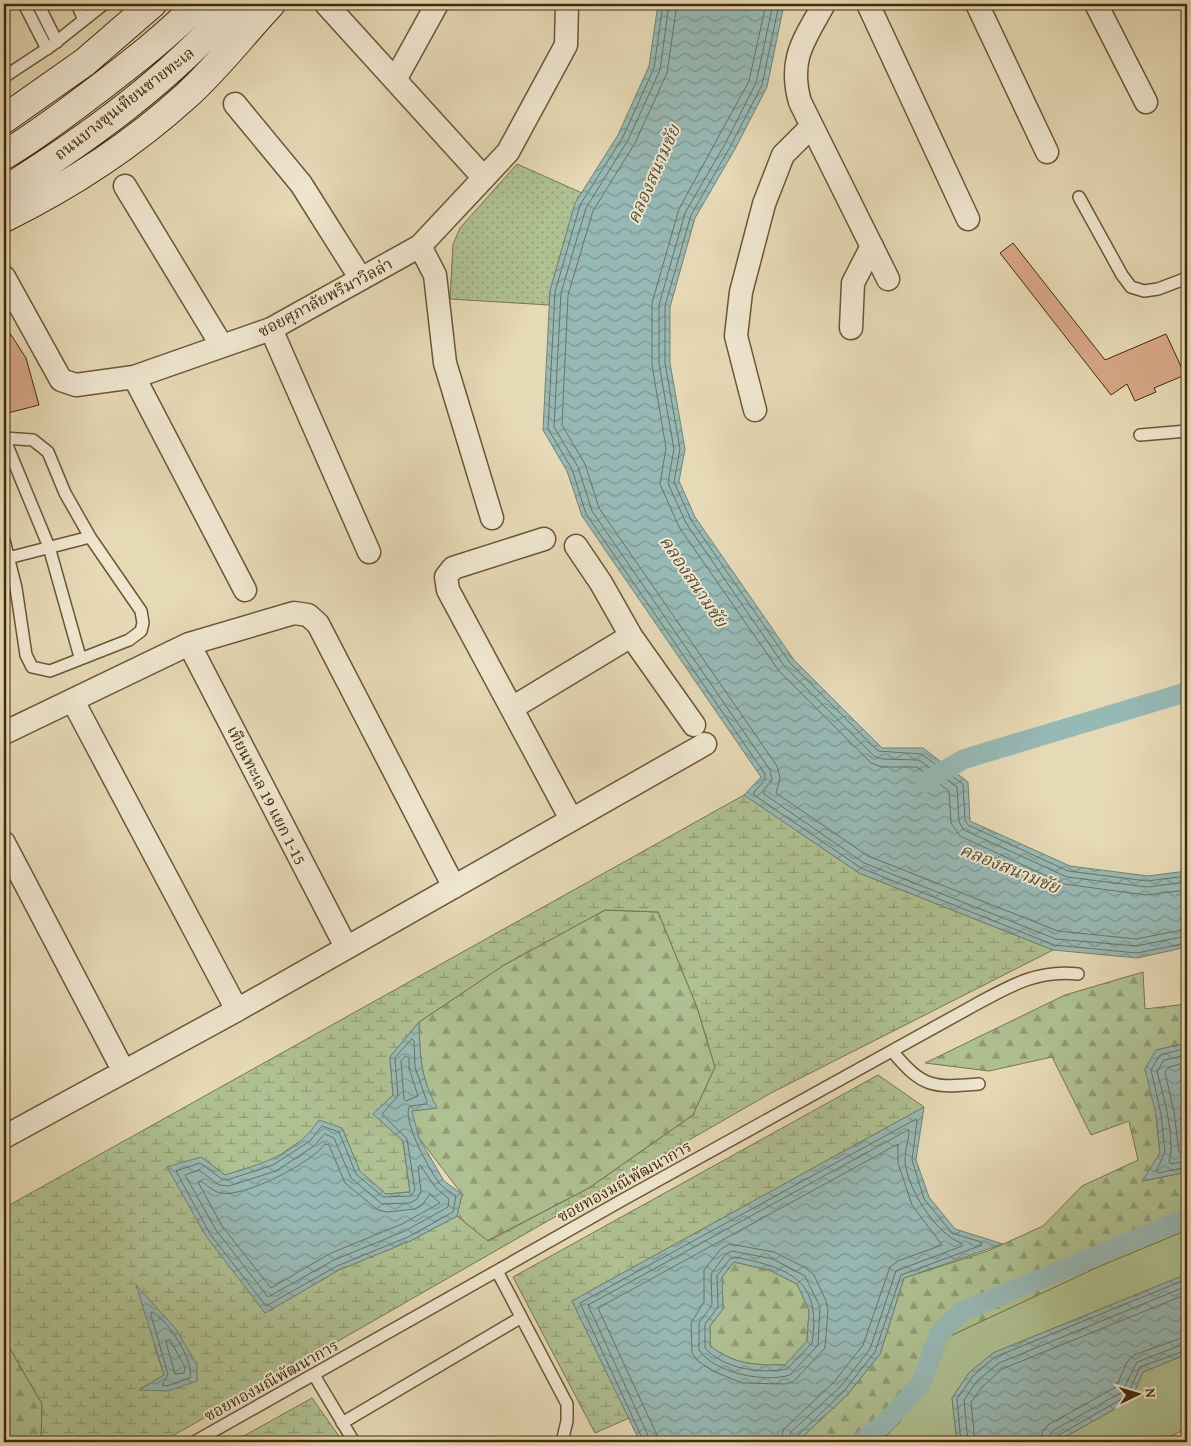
<svg xmlns="http://www.w3.org/2000/svg" width="1191" height="1446" viewBox="0 0 1191 1446" font-family="'Gentium Book Plus','Noto Serif Thai',serif">
<style>
.grass{fill:#afc092;stroke:#78764e}
.forest{fill:url(#forest-firs);stroke:#78764e}
.wetland{fill:url(#wetland-marsh);stroke:#78764e;fill-rule:evenodd}
.park{fill:url(#park-dots);stroke:#78764e}
.water{fill:url(#water-waves);stroke:#758170;fill-rule:evenodd}
.lines{fill:none;stroke-linecap:round;stroke-linejoin:round}
.shore{stroke:#6c725f;stroke-width:1}
.canal{stroke:#97b9b5;stroke-width:20}
.building{fill:#d8a787;stroke:#422c09}
.lane-casing{stroke:#6b5734;stroke-width:14}
.street-casing{stroke:#6b5734;stroke-width:25}
.secondary-casing{stroke:#422c09;stroke-width:30}
.lane{stroke:#efe6d0;stroke-width:11}
.street{stroke:#efe6d0;stroke-width:22}
.secondary{stroke:#efe6d0;stroke-width:28}
.labels{text-anchor:middle;dominant-baseline:central;stroke-width:4;stroke-linejoin:round;paint-order:stroke}
.street-label{font-size:16px;fill:#422c09;stroke:#efe6d0}
.water-label{font-size:18px;font-style:italic;fill:#574f34;stroke:#efe6d0}
</style>
<defs>
<pattern id="forest-firs" width="22" height="20" patternUnits="userSpaceOnUse" patternTransform="scale(1.25)"><rect width="22" height="20" fill="#afc092"/><path d="M5 1l3.5 6h-7zM16 11l3.5 6h-7z" fill="#909c75"/></pattern>
<pattern id="wetland-marsh" width="20" height="14" patternUnits="userSpaceOnUse" patternTransform="scale(1.25)"><rect width="20" height="14" fill="#afc092"/><path d="M1 5h8M5 5V1M11 12h8M15 12V8" fill="none" stroke="#909c75"/></pattern>
<pattern id="park-dots" width="8" height="8" patternUnits="userSpaceOnUse" patternTransform="scale(1.25)"><rect width="8" height="8" fill="#afc092"/><path d="M2 2h.1M6 6h.1" fill="none" stroke="#909c75" stroke-width="1.8" stroke-linecap="round"/></pattern>
<pattern id="water-waves" width="16" height="10" patternUnits="userSpaceOnUse" patternTransform="scale(1.25)"><rect width="16" height="10" fill="#97b9b5"/><path d="M0 5q4-4 8 0t8 0" fill="none" stroke="#7d9791"/></pattern>
</defs>
<rect width="100%" height="100%" fill="#e6d9b6"/>
<filter id="stains"><feTurbulence type="fractalNoise" baseFrequency=".004" numOctaves="4"/><feColorMatrix values="0 0 0 0 .2 0 0 0 0 .09 0 0 0 0 .02 0 0 0 .5 -.17"/></filter>
<radialGradient id="worn" r=".72"><stop offset=".6" stop-color="#630" stop-opacity="0"/><stop offset="1" stop-color="#630" stop-opacity=".3"/></radialGradient>
<!-- grass -->
<path class="grass" d="M1187,1230V1274L993,1353L969,1373L952,1398L957,1442H921L920,1438L913,1442H880L900,1422L935,1343L1100,1266Z
M1187,1354V1428L1160,1442H1056L1131,1400L1143,1372Z"/>
<!-- forest -->
<path class="forest" d="M605,910L658,912L697,1007L715,1067L693,1115L589,1188L487,1241L457,1216L462,1194L419,1138L411,1111L436,1108C420,1075 420,1057 419,1022L504,965Z
M1143,972L1145,1009L1187,1004V1043L1156,1050V1115L1160,1153L1143,1181L1187,1172V1230L1100,1266L935,1343L900,1422L880,1442H797L848,1394L880,1354L904,1278L988,1251L1043,1226L1082,1186L1138,1160L1129,1121L1091,1135L1052,1057L989,1071L925,1063L1065,995Z
M734,1262L769,1270L797,1284L809,1310L807,1341L785,1365C754,1365 736,1365 710,1346V1326L723,1309L722,1277Z
M4,1338L42,1404L41,1442H4Z"/>
<!-- wetland -->
<path class="wetland" d="M744,795L859,873L1053,950L771,1093L162,1442H41L42,1404L4,1338V1208ZM605,910L658,912L697,1007L715,1067L693,1115L589,1188L488,1241L457,1216L410,1241L339,1270L265,1313L240,1277L201,1157L225,1175L271,1161L308,1136L342,1128L360,1172L386,1194L410,1192L403,1141L374,1114L393,1095L390,1057L419,1022L504,965ZM155,1347L196,1381L140,1389L164,1375Z
M878,1075L924,1107L572,1301L629,1418L595,1433L513,1277Z
M312,1398L343,1442H233Z"/>
<!-- park -->
<path class="park" d="M517,164L582,193L575,204L550,291L549,305L450,299L453,244L460,228Z"/>
<!-- water -->
<path class="water" d="M658,4H784L767,87L735,149L695,218L670,307V363L685,449L679,481L695,517L794,660L882,748H923L968,782L970,821L1070,866L1148,876L1187,871V947L1137,958L1053,950L859,873L744,795L761,777L582,516L567,471L543,430L550,291L575,203L618,135L649,66Z
M419,1022C420,1058 420,1075 437,1108L412,1111L419,1138L444,1181L462,1194L457,1216L410,1241L339,1270L265,1313L206,1236L167,1167L201,1157L225,1175C264,1163 295,1155 319,1120L342,1128L360,1171L386,1194L410,1192L403,1141L373,1114L393,1095L390,1057Z
M1187,1043V1172L1142,1181L1160,1153L1156,1115L1145,1069L1156,1050Z
M924,1107L916,1160L929,1197L955,1229L1003,1244L904,1278L880,1354L848,1394L797,1442H640L572,1301ZM734,1262L769,1270L797,1284L809,1310L807,1341L785,1365C754,1365 735,1365 710,1346V1326L723,1309L722,1277Z
M1187,1274V1354L1143,1372L1131,1400L1056,1442H957L952,1398L969,1373L993,1353Z
M136,1285L176,1329L197,1365V1381L168,1391L139,1390L164,1375Z"/>
<g class="lines">
<!-- shore -->
<path class="shore" d="M663,4L654,68L623,137L580,205L555,292L548,429L572,469L586,514L765,774V780L754,792V795L861,868L1054,945L1137,953L1187,943
M669,4L660,70L628,140L586,208L561,293L554,427L578,467L592,511L770,770L772,780L763,791L764,794L864,863L1056,939L1136,946L1187,936
M677,4L667,73L635,143L593,211L568,295L562,425L585,464L599,508L777,766L780,778L776,793L868,856L1058,931L1136,939L1187,929
M766,4L749,81L679,209L652,303V365L666,448L660,484L679,527L779,671L871,763L882,767H917L949,791L951,823L960,836L1064,884L1146,895L1187,890
M773,4L756,83L725,144L685,213L659,305V364L674,449L668,483L686,523L785,667L874,756L882,759L919,760L957,787L959,822L964,830L1067,877L1147,887L1187,882
M779,4L762,85L730,147L691,215L665,306V363L680,449L674,482L691,520L790,663L878,751L921,754L963,784L965,820L968,825L1068,871L1147,881L1187,876
M412,1039L414,1041L415,1067L427,1102L426,1104L410,1106C400,1117 431,1173 440,1184C444,1189 451,1192 456,1196L453,1212L408,1237L337,1266L266,1306L210,1234L176,1171L200,1163L222,1179L227,1180L273,1165L310,1141L322,1126L339,1132L356,1174L383,1197L411,1196L415,1190L407,1139L382,1114L398,1096L395,1058Z
M1187,1048L1160,1055L1151,1070L1161,1114L1165,1153L1156,1171L1158,1173L1187,1167
M1187,1055L1164,1060L1157,1071C1163,1096 1176,1138 1169,1162L1171,1164L1187,1161
M406,1056L409,1058V1068L418,1096L406,1101L404,1099L401,1061Z
M1187,1062L1169,1067L1165,1072L1174,1112L1179,1152L1187,1154
M325,1134L334,1138L351,1178L382,1204L410,1203L417,1199L421,1191L418,1167L420,1165L436,1188L449,1199L448,1207L405,1231L334,1260L268,1297L216,1230L185,1175L199,1170L219,1185L229,1186L276,1171L314,1146Z
M325,1144L329,1145L345,1183L378,1210L387,1212L415,1209L423,1204L430,1194L440,1203L402,1224L331,1253L271,1288L222,1226L198,1182L201,1181C207,1185 214,1192 221,1193C243,1198 312,1163 325,1144Z
M730,1244L774,1252L806,1268L814,1275L826,1301L828,1310L825,1348L793,1382L785,1384L742,1383L713,1371L698,1361L692,1353L691,1323L704,1302V1270L720,1250Z
M732,1251L773,1259L805,1276L820,1307L818,1345L790,1375C765,1383 714,1373 699,1350V1323L712,1305L711,1274L725,1255Z
M735,1257C789,1268 822,1279 812,1343L787,1369C760,1374 724,1369 705,1348V1324L718,1307L717,1276L730,1259Z
M152,1312C167,1318 195,1362 190,1378L167,1386L162,1385L168,1374L151,1315Z
M167,1340H170L185,1367L184,1373L175,1374L166,1342Z
M644,1442L580,1303L916,1119L917,1121L912,1160L924,1199L952,1233L981,1242L982,1245L901,1275L875,1352L844,1391L796,1437L794,1442
M651,1442L588,1305L908,1130L909,1133C908,1141 905,1151 905,1159C905,1186 936,1234 961,1243L962,1246L896,1271L870,1349L840,1387L791,1432L788,1442
M658,1442L656,1433L598,1308L898,1144V1163L912,1205L942,1245L898,1261L890,1267L863,1345L834,1382L784,1429L780,1442
M961,1442L957,1399L973,1376L995,1357L1187,1279
M968,1442L964,1400L977,1381L999,1363L1187,1286
M975,1442L971,1402L983,1386L1002,1369L1187,1294
M1040,1442L1042,1433L1048,1425L1116,1387L1127,1362L1134,1355L1187,1336
M1048,1442L1049,1436L1054,1430L1122,1392L1137,1362L1187,1343
M1054,1442L1057,1436L1127,1396L1140,1367L1187,1350"/>
<!-- canal -->
<path class="canal" d="M925,782L964,759L1187,692
M862,1442L887,1421L921,1384L939,1334L961,1312L1187,1218"/>
</g>
<!-- building -->
<path class="building" d="M1013,243L1105,360L1166,334L1185,375L1154,388L1156,392L1135,401L1127,384L1111,395L1000,253Z
M4,324L26,358L39,405L4,414Z"/>
<g class="lines">
<!-- lane casing -->
<g class="lane-casing">
<path id="lane" d="M24,4L47,49
M38,4L57,42
M77,4L84,20
M4,77L51,46L104,4
M1079,197L1122,275L1131,287L1144,291L1158,289L1187,278
M1140,435L1187,431
M4,438L33,440L48,452L65,493L90,537L141,611L143,623L141,631L129,640L50,671L32,667L26,655L16,588L4,540
M4,438L49,547L80,657
M8,558L90,537
M892,1051C923,1088 932,1088 979,1084
M497,1271L567,1404V1421L562,1442
M314,1375L354,1442
M342,1423L520,1318
M194,1442L626,1198L973,1006C1008,987 1037,969 1078,974"/>
</g>
<!-- street casing -->
<g class="street-casing">
<path id="street" d="M326,4L484,178
M824,4C804,40 788,59 800,102L888,279
M868,4L968,219
M977,4L1047,152
M1096,4L1146,102
M395,80L437,4
M235,104L301,184L361,279
M125,186L222,346
M420,246L435,275L445,363L492,518
M4,277L61,380L76,385L134,377L271,329L420,246L508,152L566,45L567,4
M851,328L853,283L872,246
M271,329L369,552
M134,377L245,590
M755,410L736,336L741,292L764,204L783,155L812,126
M544,539L453,568L446,577L448,590L571,819
M576,546L601,583L631,636L694,725
M189,644L346,947
M73,701L237,1010
M512,708L631,636
M4,733L189,644L294,613L308,615L318,624L454,887
M4,843L123,1070
M4,1137L237,1010L705,744"/>
</g>
<!-- secondary casing -->
<g class="secondary-casing">
<path id="secondary" d="M4,119L85,62L152,4
M4,155C37,136 67,112 98,89C133,62 167,36 198,4
M4,191C87,139 171,79 235,4
M4,218C69,186 132,145 186,96C217,68 243,34 271,4"/>
</g>
<!-- lane -->
<use href="#lane" class="lane"/>
<!-- street -->
<use href="#street" class="street"/>
<!-- secondary -->
<use href="#secondary" class="secondary"/>
</g>
<g class="labels">
<!-- street labels -->
<g class="street-label">
<text transform="translate(124 103) rotate(-38)">ถนนบางขุนเทียนชายทะเล</text>
<text transform="translate(325 297) rotate(-28)">ซอยศุภาลัยพรีมาวิลล่า</text>
<text transform="translate(267 795) rotate(63)">เทียนทะเล 19 แยก 1-15</text>
<text transform="translate(624 1181) rotate(-29)">ซอยทองมณีพัฒนาการ</text>
<text transform="translate(271 1380) rotate(-29)">ซอยทองมณีพัฒนาการ</text>
</g>
<!-- water labels -->
<g class="water-label">
<text transform="translate(653 174) rotate(-66)">คลองสนามชัย</text>
<text transform="translate(694 581) rotate(56)">คลองสนามชัย</text>
<text transform="translate(1010 868) rotate(22)">คลองสนามชัย</text>
</g>
</g>
<!-- margin -->
<rect width="1191" height="1446" fill="none" stroke="#e6d9b6" stroke-width="20"/>
<rect x="5" y="5" width="1181" height="1436" fill="none" stroke="#422c09" stroke-width="2.5"/>
<rect x="10" y="10" width="1171" height="1426" fill="none" stroke="#422c09"/>
<!-- north arrow -->
<g transform="translate(1138 1394) rotate(85)" stroke="#efe6d0" stroke-width="4" paint-order="stroke">
<path d="M0-4L9 19L0 12L-9 19Z" fill="#422c09"/>
<text y="-8" font-size="14" font-weight="bold" text-anchor="middle" fill="#422c09">N</text>
</g>
<rect width="100%" height="100%" filter="url(#stains)"/>
<rect width="100%" height="100%" fill="url(#worn)"/>
</svg>
